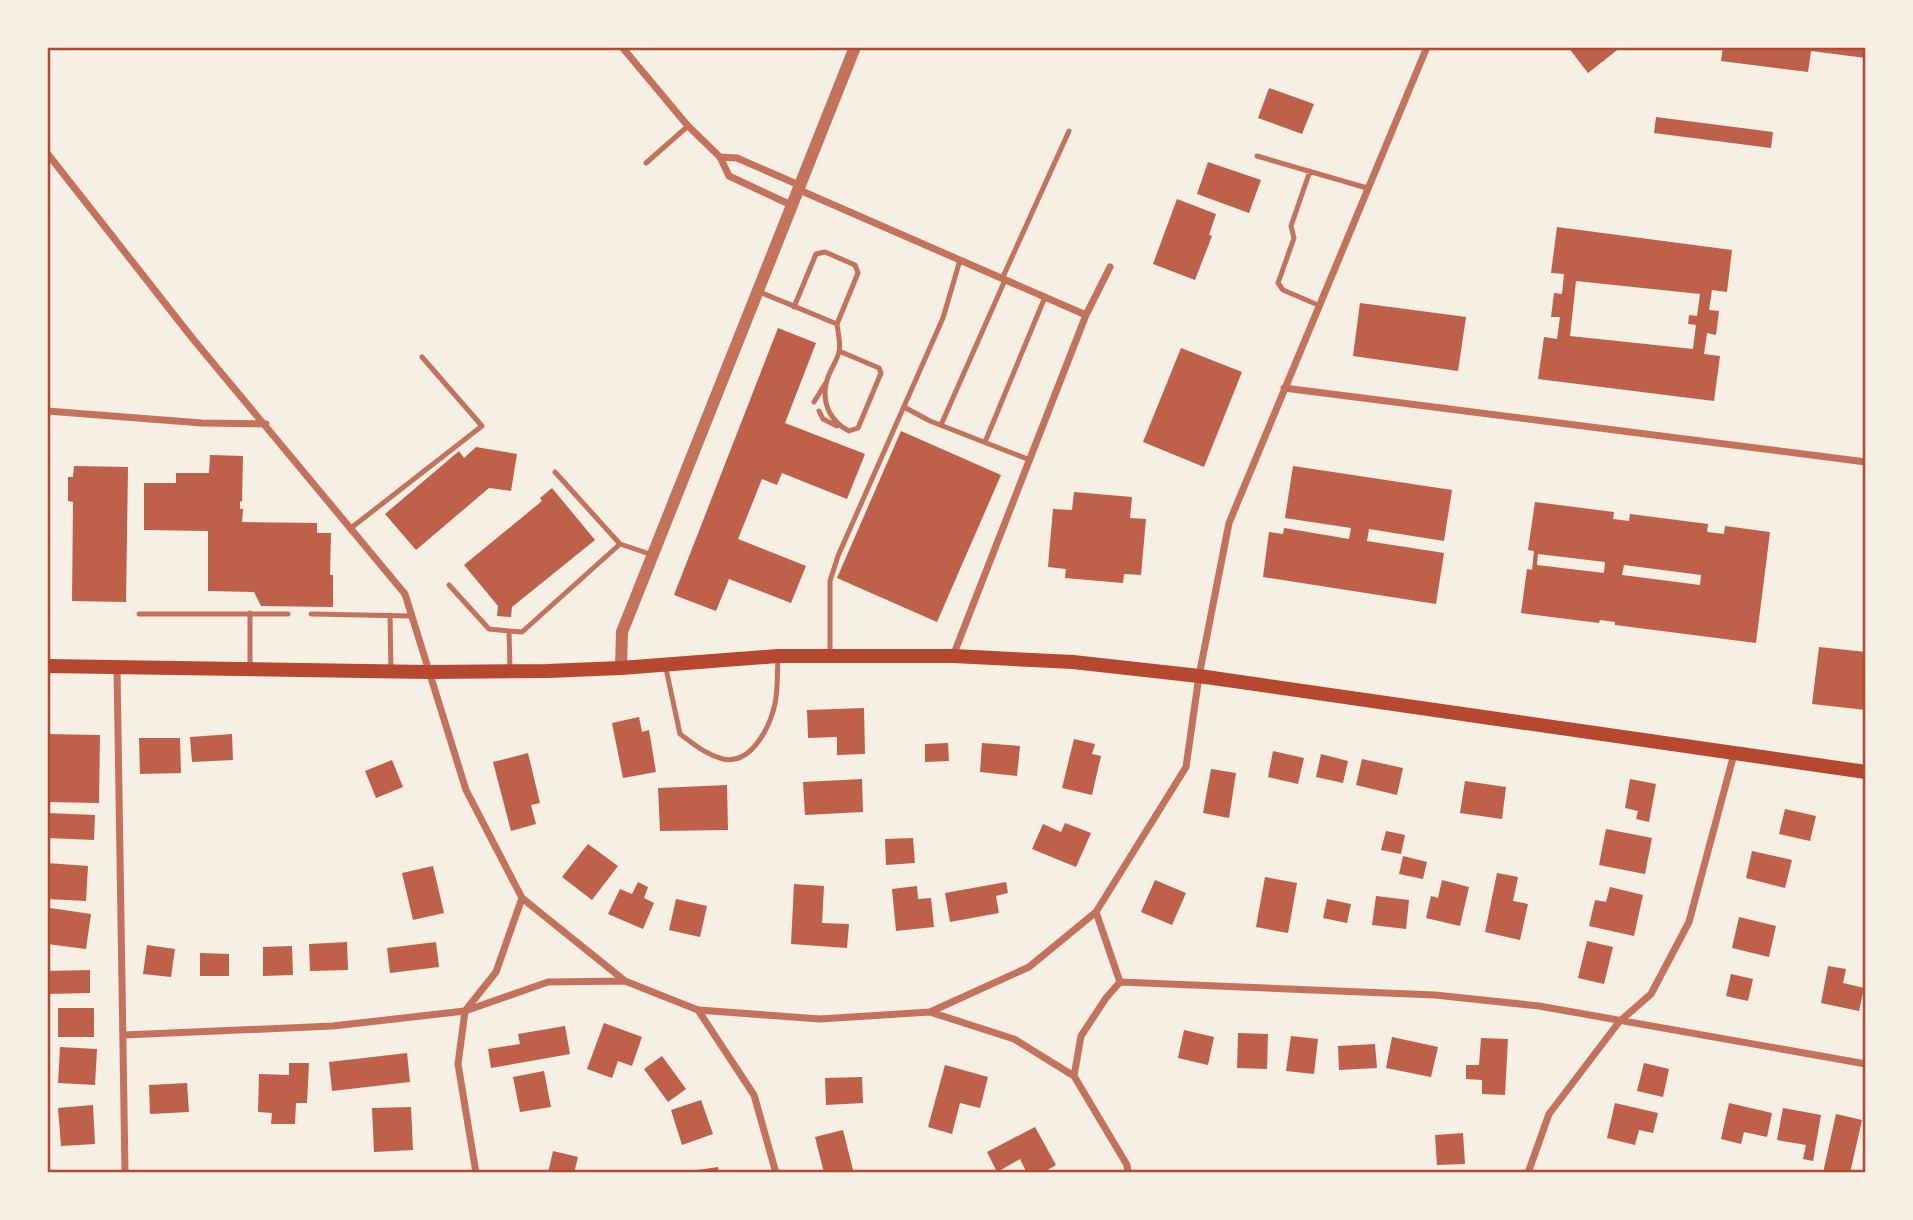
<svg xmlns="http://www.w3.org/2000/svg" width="1913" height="1220" viewBox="0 0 1913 1220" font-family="Figtree,sans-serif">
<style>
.building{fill:#bf614a;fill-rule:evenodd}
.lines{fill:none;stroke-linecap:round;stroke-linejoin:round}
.service{stroke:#c5725c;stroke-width:5}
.minor{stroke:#c5725c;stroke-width:7}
.tertiary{stroke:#c5725c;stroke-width:12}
.secondary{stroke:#b5482f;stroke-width:14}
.neatline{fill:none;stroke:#b5482f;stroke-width:2.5}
</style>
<rect width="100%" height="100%" fill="#f6efe4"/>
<!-- building -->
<path class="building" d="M1568,47H1621L1588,73Z
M1723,47H1866V58L1811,51L1808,72L1721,61Z
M1269,88L1314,104L1302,134L1258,118Z
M1656,117L1773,132L1771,148L1654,133Z
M1208,162L1261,180L1249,213L1197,194Z
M1177,199L1216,214L1209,235L1212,236L1195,280L1153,264Z
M1557,227L1732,250L1727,292L1712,290L1709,310L1719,311L1716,335L1707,333L1704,354L1720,356L1714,401L1538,379L1544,337L1557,339L1560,317H1551L1554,293L1562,294L1564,274L1551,273ZM1576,281L1700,294L1697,316L1689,315L1688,324L1696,325L1693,349L1570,336Z
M1360,303L1466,317L1458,371L1353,356Z
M778,328L816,343L785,423L865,454L847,499L782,473L777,485L762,479L738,539L806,566L791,603L729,579L716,611L674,595Z
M1181,348L1242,372L1204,467L1143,442Z
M901,431L1001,475L937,622L837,578Z
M476,447L517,454L511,491L489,488L416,550L385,514L459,451L464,458Z
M210,455L243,456L242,502L240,501V509H243L242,522L317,523V533H331L330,575H333V607L261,606L254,592L208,591V531L144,530V483H176V473H209Z
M74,466L128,467L126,602L72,601L73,502L68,501V477H73Z
M1293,466L1452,490L1444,541L1369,529L1367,541L1444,553L1436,604L1263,577L1269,532L1283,534L1284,528L1349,539L1351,528L1285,518Z
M552,488L595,540L512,607L511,617L497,616L498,606L464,565L542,501L540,498Z
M1074,492L1132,497L1130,518L1146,519L1141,575L1124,574L1123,583L1065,578L1066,569L1048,567L1053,509L1072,510Z
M1535,502L1614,512L1613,519L1629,521L1630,514L1708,524L1707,532L1724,534L1725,526L1770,532L1756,643L1615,625V622L1600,620L1599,623L1521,613L1527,569L1532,570L1534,551L1528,550ZM1538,554L1605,562L1604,573L1537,565ZM1624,565L1701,575L1700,585L1622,575Z
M1819,647L1866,652V710L1812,704Z
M864,708L865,754L837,755V737L808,738L807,710Z
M639,717L642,732L649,730L656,772L623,778L612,723Z
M47,734L100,735L99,803L47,802Z
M232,734L233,760L192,762L190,737Z
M139,738H180L181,773L140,774Z
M1074,739L1095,744L1092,754L1101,756L1092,795L1062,788Z
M948,743L949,761L925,762V744Z
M982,743L1020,746L1017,776L980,772Z
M1273,751L1304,758L1298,784L1268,777Z
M528,753L540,803L531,805L536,824L511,831L493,762Z
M1321,754L1348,761L1343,783L1316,777Z
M1362,759L1403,768L1397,795L1356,785Z
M392,760L403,787L376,798L365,771Z
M1211,769L1236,773L1229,818L1203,813Z
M862,779L863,812L805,815L803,782Z
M1630,779L1656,784L1649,822L1636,819L1638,811L1625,808Z
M1465,781L1506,787L1502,819L1460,813Z
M727,785L728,830L660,831L658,788Z
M1785,809L1816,816L1810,841L1779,834Z
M47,813L95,815L94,840L47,838Z
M1065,823L1091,833L1076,867L1032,849L1043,824L1061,832Z
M1606,829L1652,838L1645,874L1599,865Z
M1386,831L1405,835L1401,854L1381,850Z
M913,838L915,863L886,865L885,839Z
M588,844L618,866L592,900L562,877Z
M1752,851L1792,860L1785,888L1746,878Z
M1403,856L1427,862L1423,879L1399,874Z
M47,863L88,866L86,901L47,899Z
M433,866L444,913L413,920L402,873Z
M1497,873L1518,877L1513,901L1528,904L1520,940L1485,932Z
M1265,877L1297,883L1288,933L1256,927Z
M1155,880L1186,893L1172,925L1141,912Z
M1442,880L1469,887L1460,926L1426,918L1431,896L1438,898Z
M638,882L648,887L644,898L654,903L643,929L608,914L620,889L632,894Z
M1006,882L1008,893L996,896L999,913L950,922L945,893Z
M794,884L824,886L822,923L849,924L847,948L791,944Z
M917,886L918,899L931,898L934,927L896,931L892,889Z
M1610,887L1643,895L1634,936L1589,926L1595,900L1606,902Z
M1376,896L1409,900L1406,929L1372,925Z
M676,899L707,906L700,937L669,930Z
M1327,899L1351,904L1347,923L1323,918Z
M50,908L91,914L86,949L47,944Z
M1739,917L1776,926L1769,957L1732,948Z
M1587,941L1613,947L1604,984L1578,978Z
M347,942L348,970L310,971L309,944Z
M436,942L439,967L390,973L387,948Z
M147,945L175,949L171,977L143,974Z
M292,946L293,975L263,976V947Z
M200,953L229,954V976H200Z
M1828,966L1846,969L1843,983L1864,988L1859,1011L1821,1003Z
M90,970V993L47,994V971Z
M1731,974L1753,979L1748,1001L1726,996Z
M58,1008H94V1037H58Z
M604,1023L642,1037L632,1066L618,1061L612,1078L587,1069Z
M565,1026L570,1054L491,1068L488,1049L520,1044L518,1034Z
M1184,1030L1214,1037L1208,1065L1178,1058Z
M1238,1033L1268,1034L1267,1069L1237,1068Z
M1291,1036L1318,1039L1314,1074L1286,1071Z
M1392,1037L1438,1047L1431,1077L1386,1068Z
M1481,1038L1508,1039L1505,1095L1482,1094V1080L1466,1079V1065H1479Z
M1375,1044L1377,1068L1339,1070L1338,1046Z
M60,1047L97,1049L95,1085L58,1083Z
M407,1053L410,1082L332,1091L329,1062Z
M662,1056L686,1089L668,1102L644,1069Z
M289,1063H309L307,1103H296L295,1124H271L272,1113L258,1112L259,1074L289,1075Z
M1644,1063L1669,1069L1663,1097L1637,1091Z
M945,1065L988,1077L980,1108L960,1103L952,1134L928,1127Z
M544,1071L551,1107L520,1112L513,1077Z
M862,1077L863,1103L826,1105L825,1078Z
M187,1083L189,1112L150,1114L149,1085Z
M701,1100L713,1134L682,1145L671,1110Z
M1615,1103L1658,1113L1653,1133L1639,1130L1635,1145L1607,1138Z
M1729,1103L1772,1113L1767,1137L1744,1132L1741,1144L1721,1139Z
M93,1105L95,1144L61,1146L58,1108Z
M411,1107L413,1150L374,1152L372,1108Z
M1783,1108L1821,1115L1813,1161L1803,1159L1806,1145L1777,1140Z
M1836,1114L1862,1120L1850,1173H1823Z
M1035,1127L1056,1165L1042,1173H1027L1020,1159L997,1172L987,1152Z
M843,1130L853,1170L840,1173H824L815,1137Z
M1463,1133L1465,1164L1437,1165L1435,1135Z
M553,1151L578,1157L574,1173H548Z
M718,1167L719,1173H690V1171Z"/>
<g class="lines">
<!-- service -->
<path class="service" d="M1257,156L1367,188
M646,163L688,126
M1310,171L1291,226L1294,238L1278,283L1283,290L1318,305
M1002,279L1069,131
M757,291L837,324L858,273L855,265L825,252L816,254L794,307
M837,324C838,333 841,344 839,352C836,363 828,373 826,384C822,404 831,422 849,431L858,428L881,373L879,368L839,351
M814,402L825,384
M904,407L930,421L1030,460
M819,411L823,419L837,426
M941,425L1005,280
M985,442L1045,297
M555,472L620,544L653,555
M351,528L482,426L422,357
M449,585L489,629L509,631L510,668
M139,614H288
M311,614L412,616
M390,615L391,672
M509,631L522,632L620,544
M830,655V581L838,556L943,318L960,260
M665,664L680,734C694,744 706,755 723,759C752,765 770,726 775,704C778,690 777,673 778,659
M250,666V613"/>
<!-- minor -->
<path class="minor" d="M622,47L688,126L720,157L729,176L791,205
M47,153L193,339L405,594L466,790L522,898L625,981
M720,157L737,158L799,185
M797,189L1086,315
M1284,388L1866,462
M47,411L202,423L266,424
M953,656L1086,315L1110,267
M117,668L125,1173
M1096,912L1120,982
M1120,982L1435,995L1539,1006L1866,1064
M1120,982L1106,998L1081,1036L1074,1076L1127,1165L1128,1173
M698,1010L754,1095L776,1173
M930,1012L1029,967L1096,912L1186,767L1199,676L1229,523L1427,47
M124,1035L333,1026L465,1011L548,982L625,981L698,1010L820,1019L930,1012L1014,1039L1074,1076
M476,1173L458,1064L465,1011L496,972L522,898
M1528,1173L1549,1114L1619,1022L1651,994L1689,922L1734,754"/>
<!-- tertiary -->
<path class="tertiary" d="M621,668L622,632L855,47"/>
<!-- secondary -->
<path class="secondary" d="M47,666L428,672L547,671L621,668L778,656H953L1073,662L1199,676L1866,772"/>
</g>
<!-- border -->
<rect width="1913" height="1220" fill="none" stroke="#f6efe4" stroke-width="98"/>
<rect x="49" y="49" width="1815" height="1122" class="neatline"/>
</svg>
